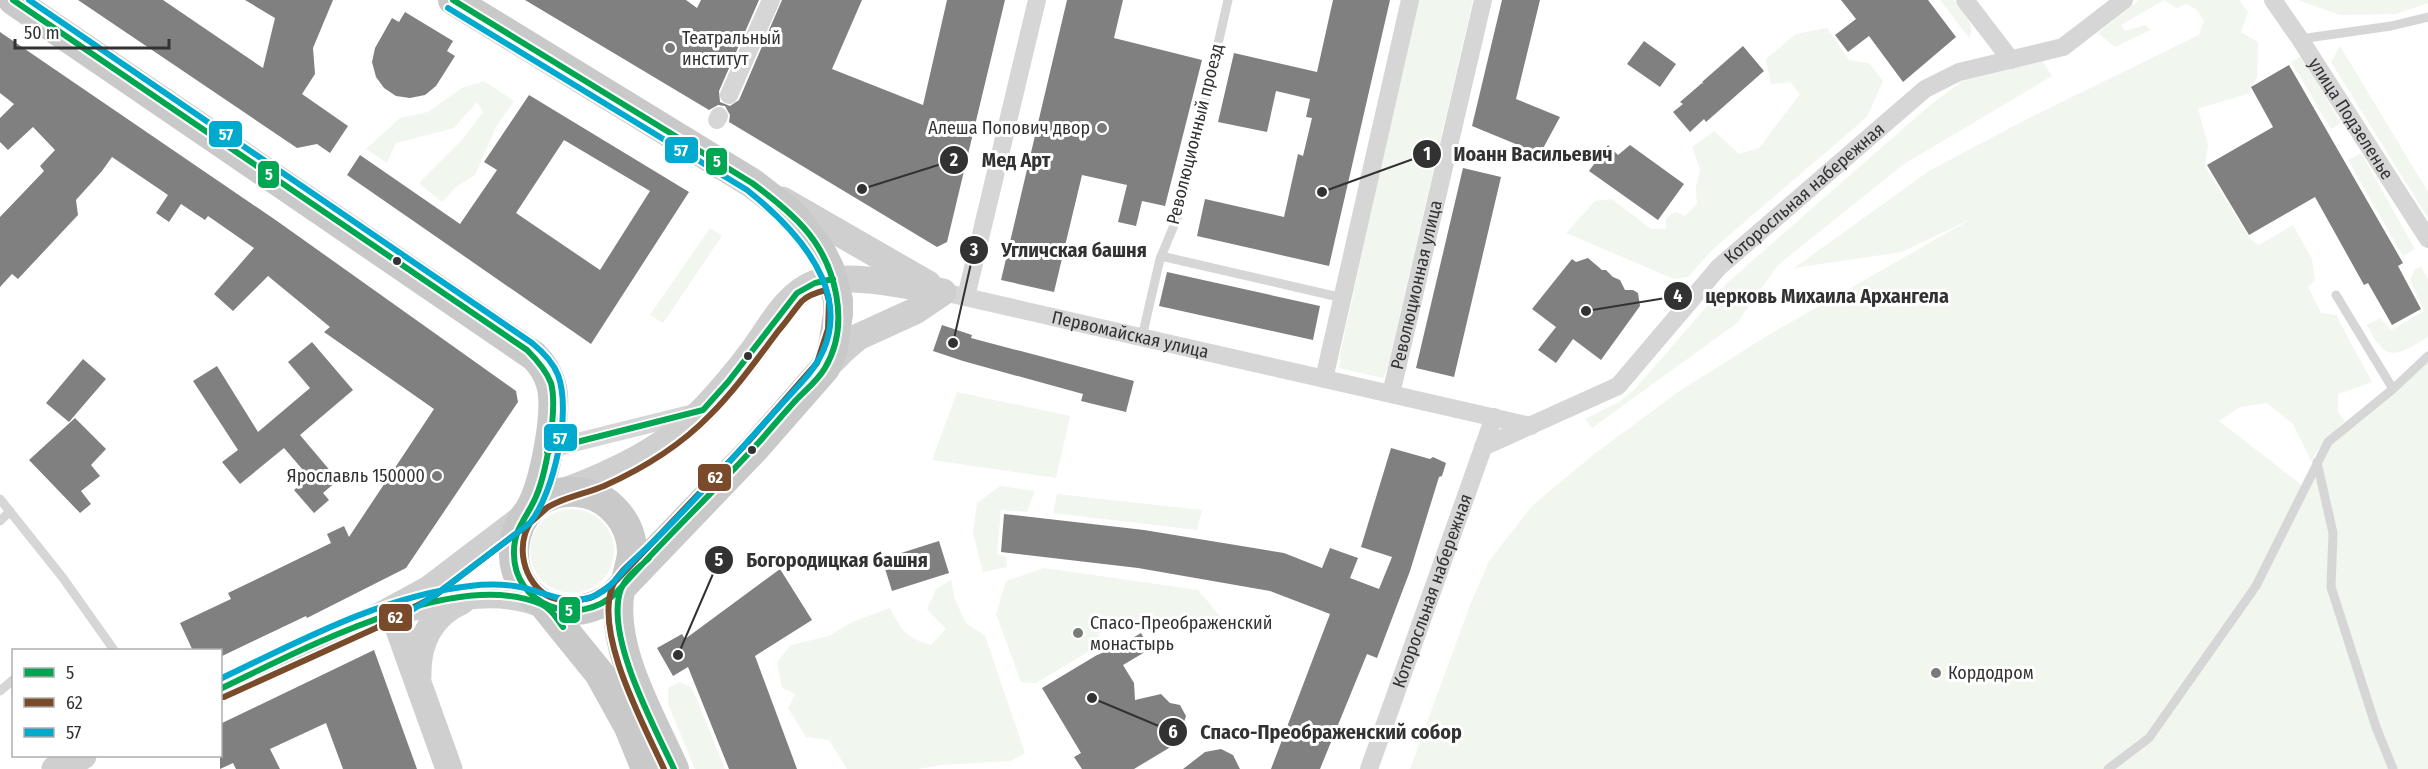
<svg xmlns="http://www.w3.org/2000/svg" width="2428" height="769" viewBox="0 0 2428 769" font-family="'Fira Sans Condensed',sans-serif">
<style>
.green{fill:#f1f6ee}
.building{fill:#808080;fill-rule:evenodd}
.lines{fill:none;stroke-linecap:round;stroke-linejoin:round}
.lane{stroke:#d6d6d6;stroke-width:9}
.street{stroke:#d6d6d6;stroke-width:18}
.secondary{stroke:#cfcfcf;stroke-width:27}
.primary{stroke:#c9c9c9;stroke-width:30}
.bus-1-casing{stroke:#fff;stroke-width:10}
.bus-2-casing{stroke:#fff;stroke-width:10}
.bus-3-casing{stroke:#fff;stroke-width:10}
.bus-1{stroke:#00a651;stroke-width:6}
.bus-2{stroke:#7a4b2a;stroke-width:6}
.bus-3{stroke:#00a9ce;stroke-width:6}
.poi-dot{fill:#7a7a7a;stroke:#fff;stroke-width:2}
.bus-dot{fill:#323232;stroke:#fff;stroke-width:2}
.labels{text-anchor:middle;dominant-baseline:central;stroke-width:6;stroke-linejoin:round;paint-order:stroke}
.poi-label{font-size:18px;fill:#323232;stroke:#fff;text-anchor:start}
.street-label{font-size:18px;fill:#323232;stroke:#fff}
.leader{fill:none;stroke:#323232;stroke-width:2}
.callout-dot{fill:#323232;stroke:#fff;stroke-width:2}
.mark-label{font-size:18px;text-anchor:middle;font-weight:bold;fill:#fff}
.callout-label{font-size:20px;text-anchor:middle;font-weight:bold;fill:#323232;stroke:#fff;stroke-width:6;stroke-linejoin:round;paint-order:stroke}
.line-badge{stroke:#fff;stroke-width:2}
.badge-label{font-size:16px;text-anchor:middle;font-weight:bold;fill:#fff}
</style>
<rect width="100%" height="100%" fill="#fff"/>
<!-- green -->
<path class="green" d="M1418,0H1473L1387,370L1383,378L1339,368L1341,360L1339,359Z
M1940,0H1954C1962,11 1977,24 1969,38Z
M2139,0H2239L2248,12L2241,32L2258,42L2257,77L2249,93L2198,109L2208,145L2205,166L2250,239L2259,245L2293,225L2312,259L2315,280L2308,287L2321,313L2336,315L2372,382L2338,394V412L2345,421L2324,441L2311,461L2293,424L2267,403L2240,407L2219,421L2303,486L2328,442L2428,353V769H1410L1470,605L1489,561L1533,505L1593,455L1678,392L1770,334L1973,218L1902,252L1794,268L1929,171L2025,120L2199,35L2204,21L2197,10L2187,4L2176,8L2164,0L2121,25L2125,31L2145,25L2151,30L2115,47L2098,33Z
M2298,0H2428V3L2396,14L2340,15Z
M1827,28L1849,60L1869,63L1883,81L1867,117L1713,249L1688,277L1674,279L1566,233L1595,201L1612,199L1651,229H1666V218L1675,212L1685,216L1697,204L1696,187L1700,169L1692,147L1714,131L1739,154L1759,148L1800,94L1790,82L1771,84L1766,59L1796,34Z
M2340,46L2428,192V218L2331,62Z
M2301,56L2341,123L2331,129L2291,62Z
M2041,59L2052,76L1904,164L1778,265L1737,323L1592,428L1585,419L1619,402L1635,389L1727,283L1930,105L1971,75Z
M484,81L514,101L496,127L475,175L457,186L442,202L419,183L463,139L483,112L477,102L454,128L396,143L387,163L366,149L400,118L428,112L462,88Z
M2361,153L2415,249L2403,256L2348,160Z
M710,228L722,236L663,323L650,315Z
M2421,267L2428,279V337C2395,357 2386,363 2367,325L2380,318L2391,330L2424,311L2410,280L2415,269Z
M957,392L1070,416L1056,478L932,460Z
M1000,486L1035,491L1027,512L1001,510L997,554L1006,557L1007,567L983,572L973,534L977,503Z
M1057,494L1202,510L1197,530L1053,513Z
M530 551a42 42 0 1 1 84 0a42 42 0 1 1-84 0Z
M1044,568L1198,590L1220,616L1202,627L1122,618L1098,634L1103,643L1036,683L1021,682L996,614L1006,581Z
M951,580L955,600L966,623L985,636L1025,753L1010,761L942,765L917,769H847L829,740L806,737L788,708L795,694L782,688L777,662L791,645L829,636L852,622L890,608C901,630 906,638 931,645L946,629L927,609L936,589Z
M679,682L692,688L725,769H695L668,704V688Z"/>
<!-- building -->
<path class="building" d="M78,0H163L263,68L275,18L245,0H333L313,48L315,74L302,94L348,126L330,153L317,144L297,148Z
M525,0H686L697,8L701,0H759L719,91L720,102L730,106L739,100L782,0H862L832,69L923,105L947,0H1005L947,242L937,247L729,122L730,115L725,106L718,105L709,110Z
M1067,0H1123L1114,38L1202,60L1165,206L1142,201L1136,226L1118,222L1127,185L1082,175L1054,292L1001,280Z
M1333,0H1390L1329,266L1197,236L1205,199L1284,217L1298,154L1303,156L1312,118L1306,117L1310,99L1276,91L1267,132L1218,122L1234,53L1317,72Z
M1502,0H1540L1516,99L1560,117L1540,154L1472,126Z
M1841,0H1928L1956,37L1903,82L1869,36L1848,52L1835,35L1856,19Z
M405,12L453,41L447,51L455,56L436,86L425,95L410,98L396,96L384,88L376,77L372,62L375,48L392,18L399,22Z
M0,32L277,221L516,391L518,402L406,568L307,618L306,616L220,657V651H193L180,623L231,599L228,593L331,543L327,534L344,526L349,537L434,409L324,332L330,327L268,276L233,311L214,294L254,248L208,216L205,220L181,204L169,222L156,213L168,195L112,157L102,171L76,200L78,215L18,279L12,274L0,287V217L44,171L40,166L55,150L33,127L8,150L0,142V118L14,104L0,93Z
M1644,41L1676,64L1660,87L1627,64Z
M1743,46L1764,71L1706,122L1704,119L1690,132L1673,112L1683,104L1680,102L1702,83L1704,84L1702,82Z
M2289,65L2403,263L2398,266L2421,309L2392,325L2368,283L2364,285L2315,197L2249,235L2207,165L2273,127L2251,87Z
M529,95L689,192L591,344L347,175L360,155L460,224L497,170L484,162ZM564,140L650,191L600,270L516,213Z
M1608,145L1618,155L1630,145L1684,184L1658,220L1589,171Z
M1463,168L1501,177L1454,377L1416,368Z
M1588,258L1602,270H1606L1613,277L1620,280L1625,290H1633L1638,293L1640,306L1601,360L1573,339L1556,363L1538,350L1556,327L1532,309L1572,259L1576,262Z
M1167,272L1320,306L1313,340L1159,306Z
M942,325L972,335L971,338L1134,381L1126,412L1081,401L1083,394L963,361L933,351Z
M312,342L353,390L300,435L338,480L323,493L329,500L314,513L294,490L309,477L284,448L240,484L222,462L238,450L193,381L217,366L258,432L310,388L288,362Z
M83,359L106,379L69,422L46,403Z
M75,418L106,449L91,465L100,476L81,491L91,504L80,513L29,460Z
M1391,448L1430,459L1433,457L1446,463L1442,476L1439,477L1410,571L1377,658L1367,654L1320,769H1271L1330,614L1270,591L1138,568L1001,552L1004,514L1144,530L1284,553L1322,568L1330,548L1358,558L1350,578L1379,589L1392,557L1361,547Z
M939,541L949,573L892,591L882,559Z
M780,569L812,620L755,656L797,769H729L688,667L673,676L657,648L682,634L685,639Z
M1141,633L1150,649L1123,665L1134,683L1135,700L1161,694L1170,703L1180,705L1186,716L1183,725L1184,739L1134,769H1082L1074,757L1081,753L1042,688L1097,655L1117,647Z
M374,650L417,769H343L326,723L270,749L280,769H236L233,763L220,769V724Z
M1221,749L1233,755L1240,769H1183L1205,752Z"/>
<g class="lines">
<!-- lane -->
<path class="lane" d="M2300,39L2391,26L2428,17
M1161,256L1343,298
M2336,295L2393,389
M1142,337L1160,259L1180,211L1228,0
M2317,462L2333,533L2331,587L2376,727L2393,769
M0,499L63,578L114,650
M0,521L10,511
M0,691L14,679
M2108,769L2149,738L2256,586L2328,442L2393,389L2428,356"/>
<!-- street -->
<g class="street">
<path d="M1965,0L2011,60"/>
<path id="s1" d="M2273,0L2300,39L2428,239"/>
<path d="M729,95L771,0"/>
<path d="M717,120L719,116"/>
<path id="s2" d="M943,292L1531,426"/>
<path d="M966,297L1037,0"/>
<path d="M1324,379L1410,0"/>
<path id="s3" d="M1391,394L1483,0"/>
<path id="s4" d="M1483,447L1618,386L1719,267L1925,89L1959,72L2063,47L2124,0"/>
<path d="M547,452L565,445L698,412"/>
<path id="s5" d="M1369,769L1494,417"/>
</g>
<!-- secondary -->
<path class="secondary" d="M782,200L928,284
M825,368L844,349L858,337L915,311L943,292
M560,493C611,474 666,449 705,408C721,391 737,372 752,352C770,328 786,294 816,283C848,272 909,286 943,292
M411,608C455,596 500,587 544,605
M393,613L449,769
M418,676C417,643 431,614 462,601
M220,689L372,620L429,589L525,516
M55,769L83,756"/>
<!-- primary -->
<path class="primary" d="M13,0L534,356C542,364 548,373 551,384C559,411 544,485 530,509
M453,0L752,183L792,214L820,250L829,268L838,300V314L832,352L825,368L754,449L614,595C599,606 581,612 563,610C489,599 503,486 577,492C608,494 633,523 632,554C631,563 628,572 626,581
M620,590C609,648 651,717 674,769
M544,605L599,673L629,727L646,769"/>
<!-- bus-1 casing -->
<g class="bus-1-casing">
<path id="bus-1" d="M13,0L527,350C537,360 546,370 551,383C558,409 546,477 534,501C526,518 514,530 514,551C512,606 578,629 616,593C663,540 714,492 761,440C773,426 785,412 797,399C807,389 818,380 825,368C851,324 836,264 804,228C788,210 771,197 752,183L453,0
M547,452L565,445L703,410L728,382L797,293L815,283L833,279
M649,558C640,567 626,576 621,589C604,635 654,726 674,769
M220,689C300,651 454,567 541,604C551,608 557,619 563,627"/>
</g>
<!-- bus-2 casing -->
<g class="bus-2-casing">
<path id="bus-2" d="M826,290L829,301L828,329L817,363L747,443L614,583C606,588 598,595 590,598C577,601 557,602 546,595C520,578 514,536 537,515C554,499 583,495 604,486C642,469 681,445 710,415C736,389 757,359 779,330C787,321 794,310 802,301C808,295 818,292 826,290Z
M644,551C633,562 619,571 613,585C593,633 644,725 664,769
M224,697L376,628L433,597L530,523L548,507"/>
</g>
<!-- bus-3 casing -->
<g class="bus-3-casing">
<path id="bus-3" d="M29,0L532,343C543,352 553,362 558,375C572,412 554,493 530,523L434,596L412,610
M220,679C300,641 382,596 470,586C486,584 503,584 520,587C545,592 569,607 594,596C611,589 621,572 634,560C694,504 746,442 802,382C868,310 807,238 747,190L448,8"/>
</g>
<!-- bus-1 -->
<use href="#bus-1" class="bus-1"/>
<!-- bus-2 -->
<use href="#bus-2" class="bus-2"/>
<!-- bus-3 -->
<use href="#bus-3" class="bus-3"/>
</g>
<!-- markers -->
<g class="poi-dot">
<circle cx="670" cy="48" r="6"/>
<circle cx="1102" cy="128" r="6"/>
<circle cx="437" cy="476" r="6"/>
<circle cx="1078" cy="633" r="6"/>
<circle cx="1936" cy="673" r="6"/>
</g>
<g class="bus-dot">
<circle cx="397" cy="261" r="5"/>
<circle cx="748" cy="356" r="5"/>
<circle cx="752" cy="450" r="5"/>
</g>
<g class="labels">
<!-- poi labels -->
<g class="poi-label">
<text x="682" y="38">Театральный<tspan x="682" dy="21">институт</tspan></text>
<text x="1090" y="128" text-anchor="end">Алеша Попович двор</text>
<text x="425" y="476" text-anchor="end">Ярославль 150000</text>
<text x="1090" y="623">Спасо-Преображенский<tspan x="1090" dy="21">монастырь</tspan></text>
<text x="1948" y="673">Кордодром</text>
</g>
<!-- street labels -->
<g class="street-label">
<text stroke="none"><textPath href="#s1" startOffset="142">улица Подзеленье</textPath></text>
<text transform="translate(1195 134) rotate(-76)">Революционный проезд</text>
<text stroke="none"><textPath href="#s4" startOffset="417">Которосльная набережная</textPath></text>
<text stroke="none"><textPath href="#s3" startOffset="112">Революционная улица</textPath></text>
<text stroke="none"><textPath href="#s2" startOffset="192">Первомайская улица</textPath></text>
<text stroke="none"><textPath href="#s5" startOffset="189">Которосльная набережная</textPath></text>
</g>
</g>
<!-- callouts -->
<path class="leader" d="M1322 192L1427 154M862 189L954 160M953 343L974 250M1586 311L1678 296M678 655L719 560M1092 698L1173 732"/>
<g class="callout-dot">
<circle cx="1322" cy="192" r="6"/>
<circle cx="862" cy="189" r="6"/>
<circle cx="953" cy="343" r="6"/>
<circle cx="1586" cy="311" r="6"/>
<circle cx="678" cy="655" r="6"/>
<circle cx="1092" cy="698" r="6"/>
<circle cx="1427" cy="154" r="15"/>
<circle cx="954" cy="160" r="15"/>
<circle cx="974" cy="250" r="15"/>
<circle cx="1678" cy="296" r="15"/>
<circle cx="719" cy="560" r="15"/>
<circle cx="1173" cy="732" r="15"/>
</g>
<g class="mark-label">
<text x="1427" y="160">1</text>
<text x="954" y="166">2</text>
<text x="974" y="256">3</text>
<text x="1678" y="302">4</text>
<text x="719" y="566">5</text>
<text x="1173" y="738">6</text>
</g>
<g class="callout-label">
<text x="1533" y="161">Иоанн Васильевич</text>
<text x="1016" y="167">Мед Арт</text>
<text x="1074" y="257">Угличская башня</text>
<text x="1827" y="303">церковь Михаила Архангела</text>
<text x="837" y="567">Богородицкая башня</text>
<text x="1331" y="739">Спасо-Преображенский собор</text>
</g>
<g class="line-badge">
<rect x="208" y="120" width="35" height="28" rx="6" fill="#00a9ce"/>
<rect x="664" y="136" width="35" height="28" rx="6" fill="#00a9ce"/>
<rect x="705" y="147" width="23" height="29" rx="6" fill="#00a651"/>
<rect x="257" y="160" width="23" height="29" rx="6" fill="#00a651"/>
<rect x="543" y="423" width="35" height="29" rx="6" fill="#00a9ce"/>
<rect x="697" y="463" width="35" height="29" rx="6" fill="#7a4b2a"/>
<rect x="558" y="596" width="23" height="28" rx="6" fill="#00a651"/>
<rect x="378" y="603" width="35" height="29" rx="6" fill="#7a4b2a"/>
</g>
<g class="badge-label">
<text x="226" y="140">57</text>
<text x="681" y="156">57</text>
<text x="717" y="167">5</text>
<text x="269" y="180">5</text>
<text x="560" y="444">57</text>
<text x="715" y="483">62</text>
<text x="569" y="616">5</text>
<text x="395" y="623">62</text>
</g>
<!-- legend -->
<rect x="12" y="649" width="210" height="108" fill="#ffffff" stroke="#adadad" stroke-width="1.5"/>
<rect x="24" y="668" width="30" height="9" fill="#00a651" stroke="#adadad" stroke-width="1.5"/>
<text x="66" y="679" font-size="18" fill="#323232">5</text>
<rect x="24" y="698" width="30" height="9" fill="#7a4b2a" stroke="#adadad" stroke-width="1.5"/>
<text x="66" y="709" font-size="18" fill="#323232">62</text>
<rect x="24" y="728" width="30" height="9" fill="#00a9ce" stroke="#adadad" stroke-width="1.5"/>
<text x="66" y="739" font-size="18" fill="#323232">57</text>
<!-- scale -->
<path d="M15 39v9h154v-9" fill="none" stroke="#323232" stroke-width="3"/>
<text x="24" y="39" font-size="18" fill="#323232" stroke="#ffffff" stroke-width="4.5" paint-order="stroke">50 m</text>
</svg>
